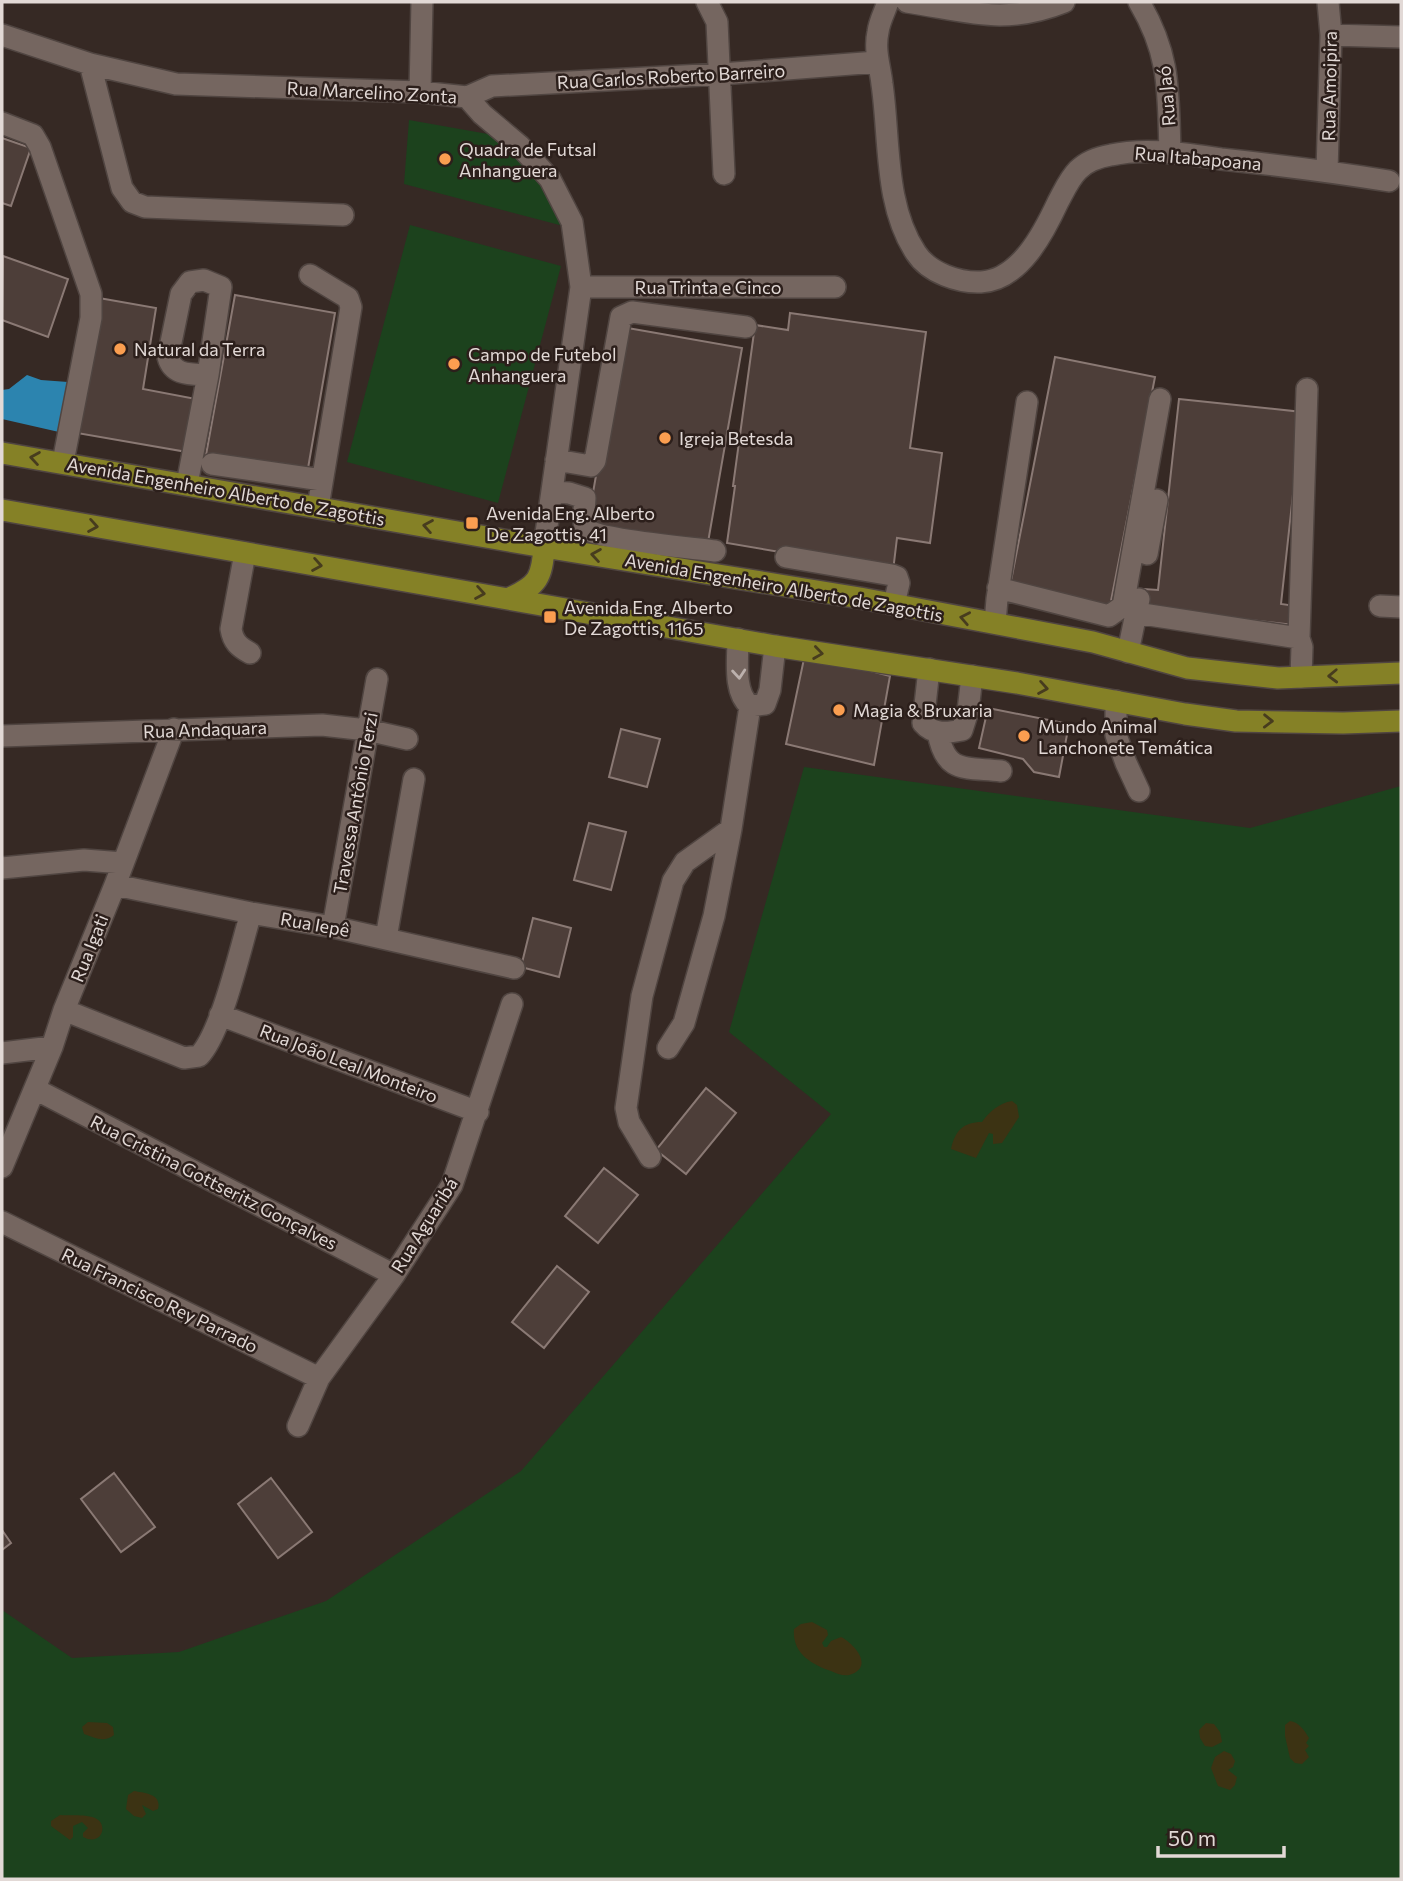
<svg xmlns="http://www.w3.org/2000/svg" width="1403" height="1881" viewBox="0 0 1403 1881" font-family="Commissioner,sans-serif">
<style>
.green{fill:#1c421d}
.sand{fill:#3c3313}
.water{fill:#2c84af}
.building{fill:#4d3e39;stroke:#8a7974;stroke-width:2}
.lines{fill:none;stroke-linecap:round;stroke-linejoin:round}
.minor-casing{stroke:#504541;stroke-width:24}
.major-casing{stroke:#504541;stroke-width:24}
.minor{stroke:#756660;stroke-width:21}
.major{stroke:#858126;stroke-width:21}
.oneway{stroke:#473c1e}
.oneway2{stroke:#bcb1ad}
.poi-dot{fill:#fb9e50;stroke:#2c1f1b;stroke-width:2.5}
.labels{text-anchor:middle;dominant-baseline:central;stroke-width:5;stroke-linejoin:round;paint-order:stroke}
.street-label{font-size:18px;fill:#e2d9d6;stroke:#2c1f1b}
.poi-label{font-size:18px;fill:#e2d9d6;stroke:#2c1f1b;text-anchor:start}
</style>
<rect width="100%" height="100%" fill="#362924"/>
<!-- green -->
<path class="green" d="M409,120L488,134L522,155L571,228L404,184Z
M410,225L561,266L498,503L347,462Z
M804,767L1250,828L1401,786V1879H2V1610L72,1658L179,1652L326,1601L521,1471L831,1114L729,1032Z"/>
<!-- sand -->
<path class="sand" d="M1012,1101L1017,1105L1019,1117L1002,1143L993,1144V1134L989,1133L976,1158L951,1149C955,1131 963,1122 982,1122C989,1112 999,1103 1012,1101Z
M812,1622L827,1630L828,1635L822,1643L824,1647H827L831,1641L841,1637C853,1643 874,1665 852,1674C846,1677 837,1674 831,1671C811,1664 792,1653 794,1629L801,1624Z
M1290,1721C1299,1722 1304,1730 1309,1738L1306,1743L1309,1746L1305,1750L1309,1757L1302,1764L1295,1763L1290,1758L1285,1736V1725Z
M88,1722L107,1723L113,1727L114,1735C104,1743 95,1738 84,1734L82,1727Z
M1206,1723L1214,1724L1220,1732L1222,1742L1212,1747L1205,1746L1200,1738L1199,1730Z
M1224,1751L1231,1754L1235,1761L1233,1767L1228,1770L1237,1777L1235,1785L1230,1790L1218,1786L1211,1768L1215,1757Z
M134,1791C145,1793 162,1794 158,1809L153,1811L142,1805L146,1814L142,1818L134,1816L126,1809L128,1795Z
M60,1815C70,1816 85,1814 95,1818C109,1824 102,1847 83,1837V1833L88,1828L82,1822L73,1826V1837L70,1840L51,1826V1821Z"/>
<!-- water -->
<path class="water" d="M27,375L41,380L68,382L59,432L2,419V390L9,389Z"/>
<!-- building -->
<path class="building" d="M2,138L31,148L11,206L2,203Z
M3,256L68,279L48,337L2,320Z
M235,295L335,313L307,474L206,455Z
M99,298L156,308L143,389L196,399L187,452L77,433Z
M790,313L926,332L910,448L942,453L930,543L897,538L893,571L727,543L735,486H733L755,325L788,330Z
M622,327L742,348L707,548L587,527Z
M1055,357L1155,377L1110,606L1010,586Z
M1179,399L1302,412L1281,604L1296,606L1294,625L1142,608L1144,589L1158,590Z
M805,654L890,676L874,765L786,744Z
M988,708L1069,724L1059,777L1034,772L1023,759L979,748Z
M621,729L660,739L647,787L609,777Z
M589,823L626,832L611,890L574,880Z
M533,918L571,928L559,977L521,967Z
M706,1088L736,1113L686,1174L656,1150Z
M604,1168L638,1195L598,1243L565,1216Z
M557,1266L589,1292L544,1348L512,1322Z
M114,1473L155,1527L121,1552L81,1499Z
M271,1478L312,1532L278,1558L238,1504Z
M2,1530L11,1543L2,1550Z"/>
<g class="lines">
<!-- minor casing -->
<g class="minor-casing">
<path id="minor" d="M707,2L717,22L724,174
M888,2C885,11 879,22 878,32C874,50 880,66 882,84C890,139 884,205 916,253C929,273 959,283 981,282C1020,280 1044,232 1058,202C1064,191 1069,179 1078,170C1086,162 1099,157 1111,155C1146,147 1186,154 1221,159C1277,165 1333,172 1389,181
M907,2C967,11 1004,26 1064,2
M1139,2C1171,56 1168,92 1170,153
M2,35L90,64L176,84L420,92L467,97L482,114L520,146L550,179L572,222L581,287L544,547
M1331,35L1401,37
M90,64L122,188L132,202L145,207L343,215
M420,92L422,2
M467,97L492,86L721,74L877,62
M2,123L33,135L40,147L91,294V318L63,462
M1327,171L1331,35L1328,2
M310,275L348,298L351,307L318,507
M581,287H835
M556,460L591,466L595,461L621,317L632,312L746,327
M212,464L322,480
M187,484L208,375L221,287L204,280L190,282L181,294L168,357C173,376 191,374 208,375
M552,492L569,493L585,498C585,505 581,524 587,529C599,540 694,548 715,551
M245,553L231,629C233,642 239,647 250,653
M1147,554L1157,500
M786,557L892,575L897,577L899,583L894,604
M998,588L1109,616L1123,606L1160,399
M1380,606L1401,607
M1136,613L1299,638
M995,623L997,599L1027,402
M1128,652L1139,599
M929,669L923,723C933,735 948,733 962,730L968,711L972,676
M1301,677L1302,647L1299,638L1307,389
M1116,701V735L1126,763L1139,791
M750,706L765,704L770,690L775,646
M938,732C945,774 965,767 1001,771
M2,736L322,725L367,730L407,739
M2,868L84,860L123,863
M115,885L251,913L333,927L514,968
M333,927L377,679
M386,938L414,779
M64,1010L184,1058L199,1056C222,1032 240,949 251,913
M220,1015L478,1112
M668,1048L684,1023L714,916L731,829L750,706C733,692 738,659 738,639
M2,1053L52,1047
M35,1089L394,1275
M650,1157L629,1122L626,1108L642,996L673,881L685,862L731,829
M2,1167L52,1047L64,1010L115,885L174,729
M2,1222L319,1378
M298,1426L319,1378L394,1275L452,1185L512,1004"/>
</g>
<!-- major casing -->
<g class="major-casing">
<path id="major" d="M2,453L544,547L860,598L1093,642L1187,668L1278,678L1401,673
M2,510L775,646L1017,683L1185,714L1236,721L1343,723L1401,721
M510,598C538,585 542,578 544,547"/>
</g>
<!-- minor -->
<use href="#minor" class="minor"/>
<!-- major -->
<use href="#major" class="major"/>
</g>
<!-- one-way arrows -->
<defs><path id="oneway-chevron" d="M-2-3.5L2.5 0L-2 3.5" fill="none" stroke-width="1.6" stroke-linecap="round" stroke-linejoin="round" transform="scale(1.75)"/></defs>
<g class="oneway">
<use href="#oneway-chevron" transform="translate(35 458) rotate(-171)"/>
<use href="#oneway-chevron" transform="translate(93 526) rotate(10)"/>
<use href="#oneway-chevron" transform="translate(428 526) rotate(-170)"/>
<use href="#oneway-chevron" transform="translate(596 555) rotate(-171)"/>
<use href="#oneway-chevron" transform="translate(317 565) rotate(10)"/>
<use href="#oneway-chevron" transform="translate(480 593) rotate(10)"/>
<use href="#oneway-chevron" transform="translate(965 618) rotate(-169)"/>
<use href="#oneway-chevron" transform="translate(818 653) rotate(8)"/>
<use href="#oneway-chevron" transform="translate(1333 676) rotate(178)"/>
<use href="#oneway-chevron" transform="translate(1043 688) rotate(10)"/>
<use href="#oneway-chevron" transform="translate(1268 721) rotate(1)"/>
</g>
<use class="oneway2" href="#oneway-chevron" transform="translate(739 674) rotate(85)"/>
<!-- markers -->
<g class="poi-dot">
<circle cx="445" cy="159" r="7"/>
<circle cx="120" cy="349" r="7"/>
<circle cx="454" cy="364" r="7"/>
<circle cx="665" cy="438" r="7"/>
<rect x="465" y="516" width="14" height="14" rx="3.5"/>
<rect x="543" y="610" width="14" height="14" rx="3.5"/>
<circle cx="839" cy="710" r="7"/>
<circle cx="1024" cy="736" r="7"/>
</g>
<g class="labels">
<!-- street labels -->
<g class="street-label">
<text transform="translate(671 76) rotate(-3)">Rua Carlos Roberto Barreiro</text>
<text transform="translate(1329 86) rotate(-89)">Rua Amoipira</text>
<text transform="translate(372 92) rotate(3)">Rua Marcelino Zonta</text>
<text transform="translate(1166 96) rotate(-95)">Rua Jaó</text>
<text transform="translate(1198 158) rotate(5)">Rua Itabapoana</text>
<text x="708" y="287">Rua Trinta e Cinco</text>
<text transform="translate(226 491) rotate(10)">Avenida Engenheiro Alberto de Zagottis</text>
<text transform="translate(784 587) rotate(10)">Avenida Engenheiro Alberto de Zagottis</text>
<text transform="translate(205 729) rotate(-2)">Rua Andaquara</text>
<text transform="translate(355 803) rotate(-80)">Travessa Antônio Terzi</text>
<text transform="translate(315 924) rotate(10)">Rua Iepê</text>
<text transform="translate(89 948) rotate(-68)">Rua Igati</text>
<text transform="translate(349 1063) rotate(21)">Rua João Leal Monteiro</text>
<text transform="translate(214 1182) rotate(27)">Rua Cristina Gottseritz Gonçalves</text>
<text transform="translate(424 1225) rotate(-58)">Rua Aguaribá</text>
<text transform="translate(160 1300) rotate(26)">Rua Francisco Rey Parrado</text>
</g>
<!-- poi labels -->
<g class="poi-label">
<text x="459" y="149">Quadra de Futsal<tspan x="459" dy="21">Anhanguera</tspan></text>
<text x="134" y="349">Natural da Terra</text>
<text x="468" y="354">Campo de Futebol<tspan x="468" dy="21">Anhanguera</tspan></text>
<text x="679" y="438">Igreja Betesda</text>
<text x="486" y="513">Avenida Eng. Alberto<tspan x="486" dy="21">De Zagottis, 41</tspan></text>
<text x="564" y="607">Avenida Eng. Alberto<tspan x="564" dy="21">De Zagottis, 1165</tspan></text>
<text x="853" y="710">Magia &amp; Bruxaria</text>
<text x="1038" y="726">Mundo Animal<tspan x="1038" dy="21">Lanchonete Temática</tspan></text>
</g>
</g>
<!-- border -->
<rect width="1403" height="1881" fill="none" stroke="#e2d9d6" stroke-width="7"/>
<!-- scale -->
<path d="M1158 1846v10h126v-10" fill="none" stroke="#e2d9d6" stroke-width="3.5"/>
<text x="1168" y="1846" font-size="21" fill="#e2d9d6" stroke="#2c1f1b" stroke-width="5" paint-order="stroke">50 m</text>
</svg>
